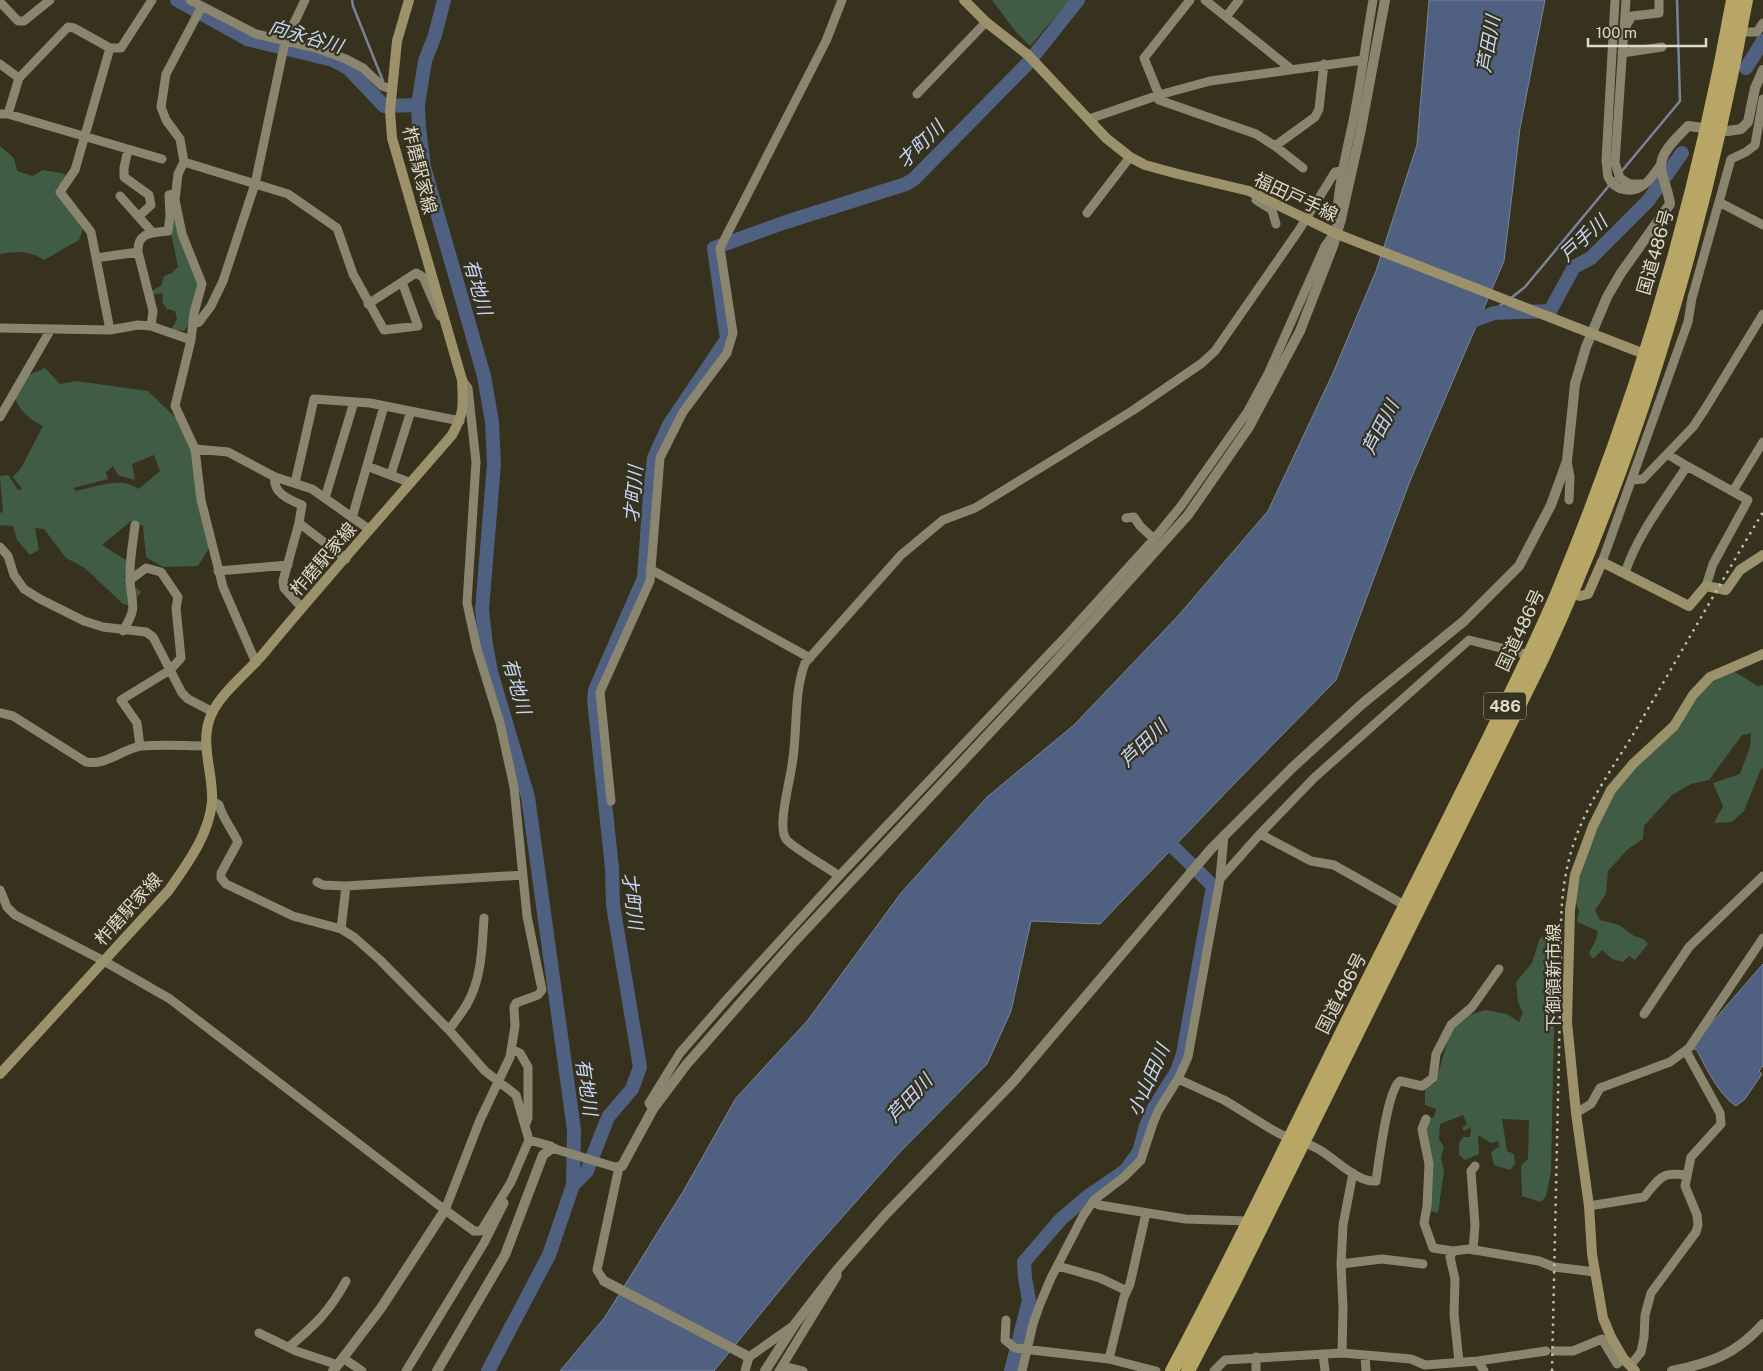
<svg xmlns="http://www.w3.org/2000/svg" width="1763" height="1371" viewBox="0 0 1763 1371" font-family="'Public Sans','Noto Sans JP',sans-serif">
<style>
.green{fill:#405c45;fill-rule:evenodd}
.water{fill:#506081;stroke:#7a8498}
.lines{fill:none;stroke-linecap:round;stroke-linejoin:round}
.stream{stroke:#7a8498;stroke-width:2.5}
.river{stroke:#506081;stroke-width:14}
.minor{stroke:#8a856e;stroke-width:9}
.tertiary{stroke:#8a856e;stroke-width:10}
.secondary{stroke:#9b916b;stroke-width:10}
.trunk{stroke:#b7a665;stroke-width:14}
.rail{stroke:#c1beb1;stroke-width:2.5;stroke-dasharray:2.5 5;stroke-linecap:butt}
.labels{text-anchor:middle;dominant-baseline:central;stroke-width:4.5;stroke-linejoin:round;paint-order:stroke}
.shield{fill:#37321e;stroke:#aaa798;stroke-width:1}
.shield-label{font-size:16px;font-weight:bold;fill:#dcd9cd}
.street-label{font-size:18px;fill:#dcd9cd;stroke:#37321e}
.water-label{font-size:19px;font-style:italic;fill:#c5d6f9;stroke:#37321e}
</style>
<rect width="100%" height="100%" fill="#37321e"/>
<!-- green -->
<path class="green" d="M992,0H1070L1030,46L1016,32Z
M0,146L14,158L17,171L33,176L43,170L65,174V180L56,188L84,226L79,240L44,260C27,250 19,251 0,254Z
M171,199L200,284L191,322L184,331L171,330L177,319L175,311L167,309L162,302L163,296L162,293L152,295L151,291L161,286L164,276L172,273L178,267L171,233Z
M45,368L60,384L76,381L148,391L174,416L185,432L193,452L209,548L198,566L163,567L146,557L143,526L131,521L102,545L129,562L124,577L141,592L130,606L123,604L85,568L66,558L44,529L35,528L39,550L30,555L17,540L13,526L0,525V513L3,512L0,476L8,475L18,490L22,489L13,477L21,468L43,426C30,419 20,412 15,398L24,377ZM154,455L160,471C152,477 147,483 138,489C121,476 96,487 76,491L73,488L108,479L106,472L113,466L118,475L135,480L132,464Z
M1733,671L1758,686L1763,685V768L1761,769L1744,811L1732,822L1714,823L1723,806L1713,783L1740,774L1750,747L1751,733L1742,735L1709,780L1691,784L1672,795L1644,826L1643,839L1628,849L1608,871L1606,894L1595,910L1600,920L1619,925L1634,936L1644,939L1648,944L1635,960L1629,956L1623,962L1612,959L1602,950L1593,959L1589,953L1596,940L1598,931L1577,922L1579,911L1574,899L1586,857L1598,828L1600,814L1619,786L1674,729L1707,685Z
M1549,932H1556L1551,1172L1546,1196L1541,1202L1522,1196L1521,1166L1528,1159L1529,1120L1502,1119L1507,1151L1514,1154L1515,1164L1510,1170L1494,1165L1491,1152L1500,1146L1498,1141L1491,1143L1478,1135L1479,1154L1465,1160L1459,1155V1143L1463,1137H1470L1471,1127L1464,1131L1462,1128L1467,1124L1463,1115L1440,1124L1439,1139L1444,1147L1441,1158L1444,1171L1438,1213L1429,1211L1426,1132L1428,1118L1434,1117L1436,1109L1425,1105V1085L1435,1084L1451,1030L1463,1017L1485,1010L1507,1014L1519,1022L1523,1013L1518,1002L1516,982L1532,963L1540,938Z"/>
<!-- water -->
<path class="water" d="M1429,0H1545L1520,128L1504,261L1410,481L1336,680L1233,785L1100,924L1031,921L1011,1011L987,1064L900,1152L806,1258L714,1371H560L605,1317L684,1190L736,1098L808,1020L901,893L987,797L1074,725L1178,616L1268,511L1333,373L1376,271L1417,145Z
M1763,964V1066L1759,1071L1762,1074L1745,1099L1736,1106C1720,1096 1705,1067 1697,1050L1694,1049L1695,1042Z"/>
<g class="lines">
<!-- stream -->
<path class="stream" d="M352,0L353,6L383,81
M375,96L379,92
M1621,172L1680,101L1677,0
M1511,298L1525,287L1617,176
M1479,317L1494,310L1504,303"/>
<!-- river -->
<path class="river" d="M177,0L247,39L333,60L348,68L384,106L418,105
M444,0L435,35L425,61L418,105L419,128L424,167L484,376L492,422L494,464L482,610L486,645L491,672L528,797L574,1130L573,1185L549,1255L488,1371
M1746,68L1763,41
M1462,325L1494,313L1550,311L1574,267L1591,258L1648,201L1682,153
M573,1185L587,1171L608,1117L632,1089L640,1067L613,905L612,868L594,700L595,690L644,578L650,494L654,458L669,425L727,339L714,248L783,223L906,184L914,179L1028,63L1078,0
M1011,1371L1029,1300L1025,1278L1024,1262L1061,1219L1087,1197L1125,1171L1139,1152L1146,1126L1154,1108L1177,1071L1183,1054L1213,886L1160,834"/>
<!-- minor -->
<path class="minor" d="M190,0L256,34L316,48L346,59L363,68L382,86L391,89
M1190,0L1144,58L1159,95V100L1256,134L1275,146L1303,168
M1205,0L1291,69
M1615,0L1606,161C1607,166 1607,173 1608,177C1615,192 1634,194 1645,184C1651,179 1655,172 1660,166
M1626,0L1615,163L1620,178L1630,184H1644
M0,2L18,21H24L50,0
M202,6L166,74L161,107L166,120L180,139L184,162L288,194L337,228L353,274L384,330L418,326L402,282
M1226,17L1239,0
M1625,28L1632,16L1659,13V0
M1740,32H1757L1763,23
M1622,53L1662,47
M0,64L19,78
M917,94L986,22
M0,114H8L162,159
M8,114L19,78L68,27L74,28L110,48H121L152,0
M1089,119L1159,95L1210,81L1363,60
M1275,146L1315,117L1319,109L1324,64
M128,150L124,168V177L149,195L151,205L139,216
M184,162L178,174L175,200L182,234L202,284L194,313L191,340L175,406L195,449L201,500L223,587L256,663
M1258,194L1256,200L1272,210L1276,224
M120,196L153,233
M1719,202L1763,225
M1087,213L1130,157
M138,252L153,311L151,326
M96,258L138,252C137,232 152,233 168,231L170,217L169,195L176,193
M368,304L416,273L423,277L440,316
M194,324L199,322L211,306L223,281L255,184L285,42L305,0
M0,328L110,330L138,325L151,326L191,340
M110,330L91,232L60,192L75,170L110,48
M0,417L51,329
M195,449L228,452L275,477L312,489L370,530
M1667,454L1687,466L1748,500L1713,564L1706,586
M1567,461L1570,477L1569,500
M367,466L411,483
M391,474L411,411
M275,477C272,493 290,500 302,505L299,523L346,559
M1632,480L1643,479L1693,427L1705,409L1763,314
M295,483L314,399L370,403L460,421
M1733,491L1763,442
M325,498L354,402
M352,518L384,406
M1126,518L1134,517L1140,526L1154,539
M299,523L283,581L284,588L302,608
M0,547L8,556L14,575L24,589L40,599L84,621L103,627L146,632L153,637L182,693L188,699L213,712
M1602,562L1688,322L1692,298L1731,159L1746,152L1755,145L1763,99
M650,569L810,658
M218,571L288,565
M1625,573C1637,535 1665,500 1687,466
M130,580L146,568L161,572L178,597L176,608L181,658L170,670L121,700L137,723L140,746
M123,631C139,604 131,607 130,580C129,562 133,543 135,525
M0,713L13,716L86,762C107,766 123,748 142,746C163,744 185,746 206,746
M611,801L600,692L650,581L660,458L683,412L727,353L733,333L720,248L826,41L842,0
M1260,834L1311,861L1334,865L1406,906
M839,876C830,869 790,846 786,839C777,827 790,781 792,765C798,731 793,696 805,663L901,555L943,520L975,508L1063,454L1135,409L1202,363L1215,351L1299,230L1335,172L1342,171
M1220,879L1260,834L1314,778L1469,640L1529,655
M317,882L323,885L346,886L523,875
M0,890L7,907L15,915L104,961L170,999L445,1210L474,1231H481L511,1182L529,1140L516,1095L485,1071L449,1030L380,960L354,937L341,929L293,916L226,884L221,878V873L238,842C232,829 223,819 219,805L212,801
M341,929L346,886
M1644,1014L1689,947L1763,876
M449,1030C455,1021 462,1013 467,1004C482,978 482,947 484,918
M511,1049L520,1053L528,1067V1118L526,1123
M1178,1079C1193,1086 1209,1093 1224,1100C1243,1111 1261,1124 1280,1134C1295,1141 1308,1142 1323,1152C1337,1161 1359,1183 1376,1181C1379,1162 1387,1090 1400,1081L1422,1086L1433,1078L1436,1054L1451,1025L1472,1007L1499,969
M653,1109L649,1103L680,1053L727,999L839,876L1067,635L1154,539L1181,506L1248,411L1268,374L1325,246L1331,238L1337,234C1335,196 1345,158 1353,121C1361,81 1366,40 1373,0
M1576,1113L1591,1104L1600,1088L1670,1062L1689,1048L1763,938
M1426,1119L1422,1129L1429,1164L1427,1206L1424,1223L1433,1248L1453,1251
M529,1140L551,1146L553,1149
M555,1149L615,1167L622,1166
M1094,1200L1099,1205L1185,1219L1248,1221
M1589,1206L1644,1197C1661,1177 1660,1172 1687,1175
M445,1210L480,1120L510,1057L515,1026L514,1007L516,1003L538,995L542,990L527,916L514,787L500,723L477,649L467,603L476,462L468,388L462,380
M1473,1250L1475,1225L1471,1171L1475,1166
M1341,1264L1382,1259L1423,1264
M1058,1266L1100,1278L1127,1291
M604,1281L597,1270L619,1167
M1006,1320L1005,1340L1015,1348L1109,1359L1156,1371
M259,1333L296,1351L338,1365
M289,1347C315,1325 329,1312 346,1281
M1555,1351H1573L1602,1339L1617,1364L1623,1358
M1342,1353L1343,1308L1341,1264L1343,1225L1353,1173
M1323,1354L1325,1371
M1365,1355L1366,1371
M1256,1357V1371
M343,1358L362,1371
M1109,1359L1124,1297L1130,1284L1146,1213
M1478,1361L1484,1371
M1459,1362L1454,1314L1455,1279L1450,1257L1453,1251L1469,1249L1539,1261L1554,1267L1595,1272
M783,1366L803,1371
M1630,1366L1641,1352L1644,1337L1645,1315L1651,1293L1696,1232L1698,1225L1697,1215L1685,1186L1691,1157L1721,1124L1720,1113L1686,1051
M406,1371L484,1243L504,1203
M745,1371L749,1357L793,1326
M779,1371L837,1276V1274
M1022,1371L1033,1324L1040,1304L1051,1278L1083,1216L1094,1200L1124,1177L1141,1160L1152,1126L1158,1111L1178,1079L1188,1057L1220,879L1224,835
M1214,1371L1225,1360L1342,1353L1411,1359L1425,1365L1478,1361L1546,1351"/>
<!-- tertiary -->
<path class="tertiary" d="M622,1166L653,1109L686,1065L794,942L1051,667L1188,515L1249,427L1300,331L1333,246L1341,219L1360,134L1385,0
M604,1281L749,1357
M333,1371L381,1308L445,1210
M437,1371L505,1255L543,1155L551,1149H555
M765,1371L795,1324L836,1271L885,1215L1013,1082L1211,849L1293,767L1362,704L1464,621L1519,566L1551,505L1567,461L1575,384L1586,347L1607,297L1621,273L1670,204C1669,192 1660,174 1661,165C1662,150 1679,136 1688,126L1728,131L1741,129L1748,122L1755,88L1763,70
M1672,1371C1711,1363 1736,1354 1763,1324"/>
<!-- secondary -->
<path class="secondary" d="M964,0L986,22L1028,55L1106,138L1130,157L1145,165L1178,174L1249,191L1337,234L1652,357
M1566,592L1580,596L1588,594L1602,562L1689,606L1706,586L1726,590L1740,570L1763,555
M0,1074L169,890C187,864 209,835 212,802C214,773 198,742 212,713C222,692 249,671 264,653C325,579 389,508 452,435C465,411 463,406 462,380L392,138L390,111L397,41L409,0
M1635,1371L1623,1358L1611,1337L1603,1318L1592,1254L1589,1206L1576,1113L1567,1022L1570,910L1575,875L1593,826L1611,790L1633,764L1674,726L1693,695L1710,677L1763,654"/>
<!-- trunk -->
<path class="trunk" d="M1172,1371C1239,1246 1300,1117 1363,990C1406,905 1448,821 1490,736C1514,687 1539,638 1560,587C1638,399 1697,201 1733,0
M1188,1371L1232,1286L1542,659C1640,448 1704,228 1746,0"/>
<!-- rail -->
<path class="rail" d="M1552,1371L1561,960C1560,918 1561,877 1576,837C1589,801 1611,770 1631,738C1675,663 1718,587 1763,512"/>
</g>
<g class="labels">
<!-- shield labels -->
<rect class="shield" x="1484" y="692.5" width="42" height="27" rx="4"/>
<g class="shield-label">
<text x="1505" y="706">486</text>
</g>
<!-- street labels -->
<g class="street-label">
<text transform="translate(420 170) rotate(76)">柞磨駅家線</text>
<text transform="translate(1296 197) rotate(25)">福田戸手線</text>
<text transform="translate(1655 252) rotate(-74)">国道486号</text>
<text transform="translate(323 559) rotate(-49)">柞磨駅家線</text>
<text transform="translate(1520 630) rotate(-65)">国道486号</text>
<text transform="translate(128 909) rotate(-48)">柞磨駅家線</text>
<text transform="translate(1553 978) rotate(-90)">下御領新市線</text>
<text transform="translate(1341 993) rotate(-63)">国道486号</text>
</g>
<!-- water labels -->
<g class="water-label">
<text transform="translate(306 36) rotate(16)">向永谷川</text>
<text transform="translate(1488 44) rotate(-80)">芦田川</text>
<text transform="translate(920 144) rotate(-45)">才町川</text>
<text transform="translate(1583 238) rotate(-43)">戸手川</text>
<text transform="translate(478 287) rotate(74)">有地川</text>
<text transform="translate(1380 427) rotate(-63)">芦田川</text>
<text transform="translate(633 494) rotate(-85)">才町川</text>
<text transform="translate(517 686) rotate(74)">有地川</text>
<text transform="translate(1143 743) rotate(-44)">芦田川</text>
<text transform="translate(633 901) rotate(83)">才町川</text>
<text transform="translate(1148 1080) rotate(-66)">小山田川</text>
<text transform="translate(587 1087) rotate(82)">有地川</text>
<text transform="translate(909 1098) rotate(-47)">芦田川</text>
</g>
</g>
<!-- scale -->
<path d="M1588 38v8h118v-8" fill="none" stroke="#dcd9cd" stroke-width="2.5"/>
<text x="1596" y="38" font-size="15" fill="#dcd9cd" stroke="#37321e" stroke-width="4" paint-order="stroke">100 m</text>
</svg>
